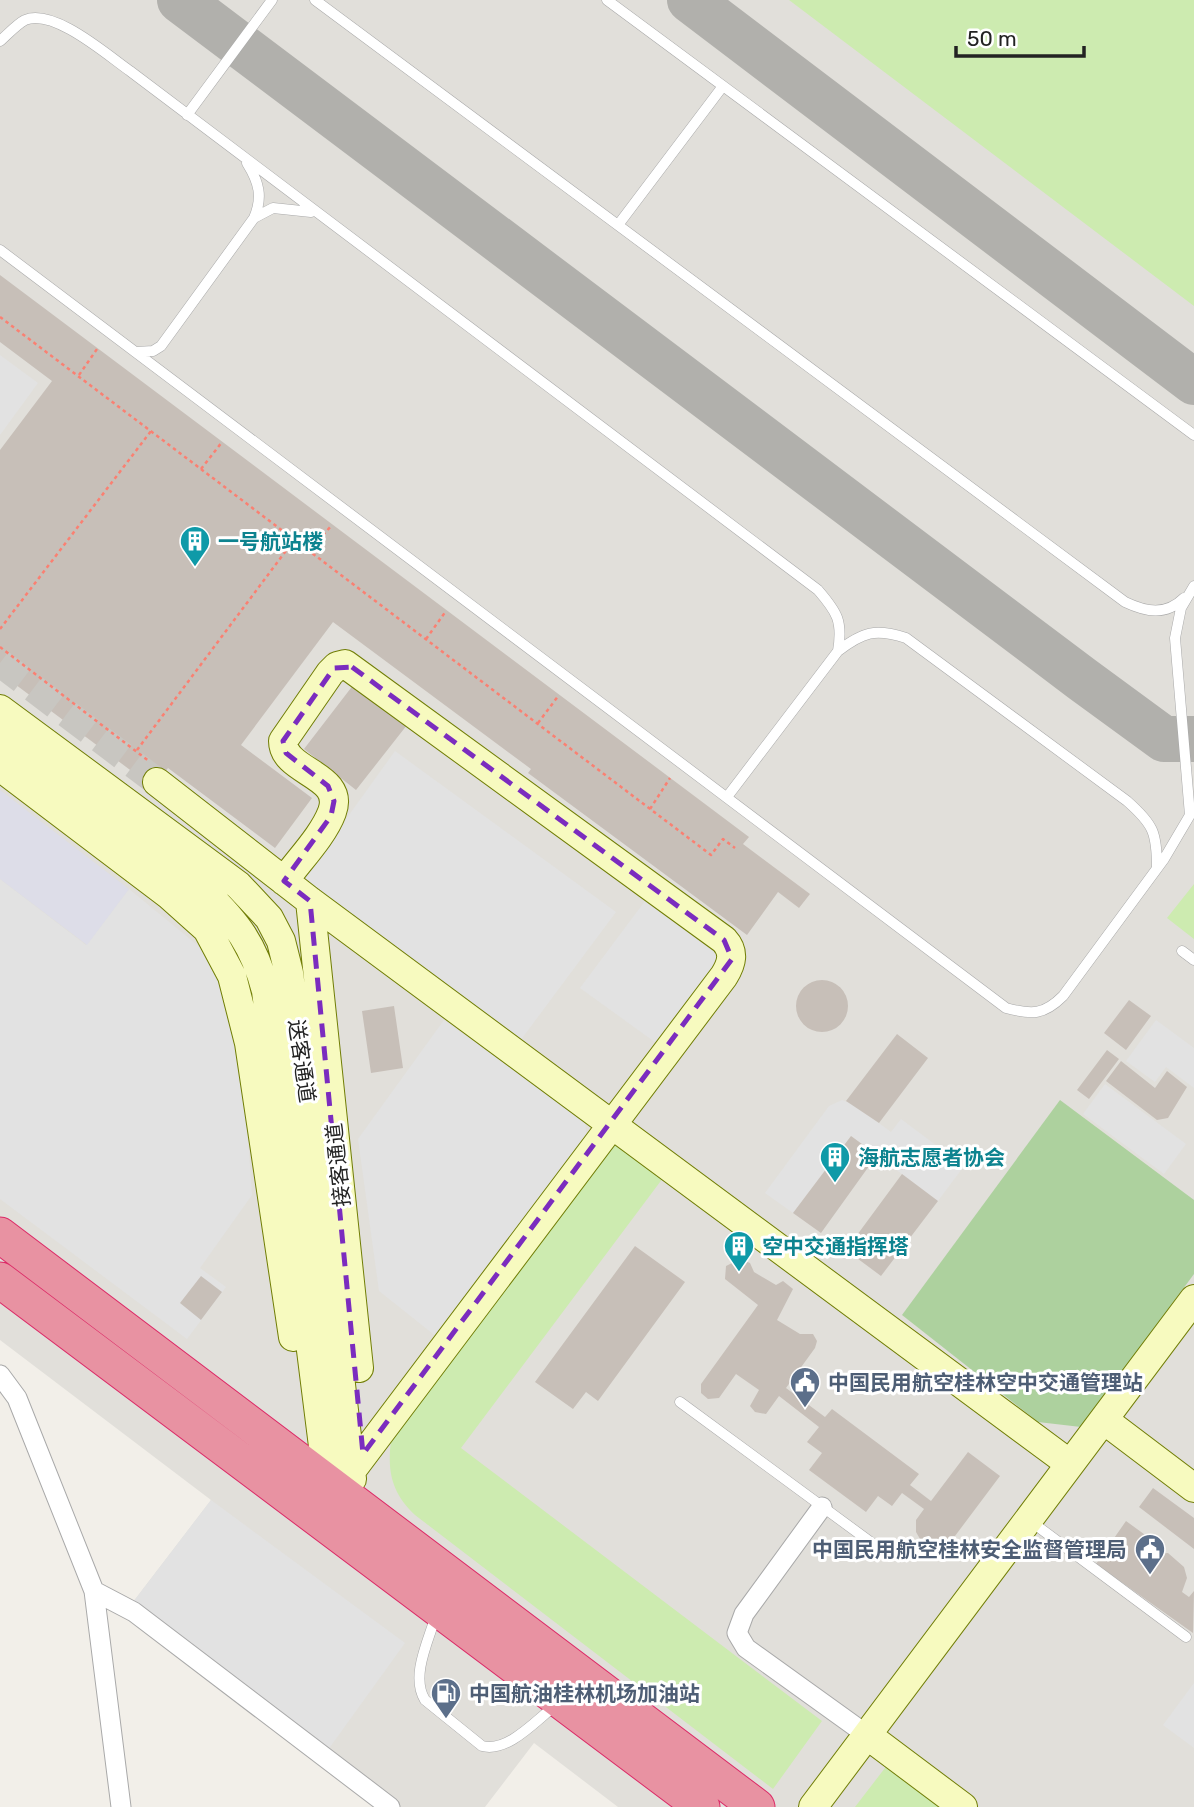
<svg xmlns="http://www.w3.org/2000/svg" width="1194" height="1807" viewBox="0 0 1194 1807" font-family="Rubik,'Noto Sans SC',sans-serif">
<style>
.airport{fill:#e1dfda}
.grass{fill:#cdebb0}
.forest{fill:#add19e}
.parking{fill:#e2e2e2}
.plaza{fill:#dddde8}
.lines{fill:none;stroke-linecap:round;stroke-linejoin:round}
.taxiway{stroke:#b1b0ac;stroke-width:46}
.building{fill:#c7bfb8}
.secondary-tunnel{stroke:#c8c6c1;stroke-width:28;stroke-dasharray:28 14;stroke-linecap:butt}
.lane-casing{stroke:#a9a9a9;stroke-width:11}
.street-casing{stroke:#a9a9a9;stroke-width:21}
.secondary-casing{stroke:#707d05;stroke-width:30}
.highway-casing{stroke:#dc2a67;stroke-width:37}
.path{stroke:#fa8072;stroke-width:2.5;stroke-dasharray:3.5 3.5;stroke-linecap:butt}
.lane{stroke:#fff;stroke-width:10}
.street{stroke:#fff;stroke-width:19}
.secondary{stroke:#f7fabf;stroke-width:28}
.highway{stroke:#e892a2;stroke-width:35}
.marked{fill:none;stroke:#7b2cbf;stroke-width:5;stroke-dasharray:14 9;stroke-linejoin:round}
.labels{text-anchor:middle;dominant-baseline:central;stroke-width:6;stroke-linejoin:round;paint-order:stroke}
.culture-label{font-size:21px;font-weight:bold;fill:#0d838f;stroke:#fff;text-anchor:start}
.street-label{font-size:21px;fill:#222;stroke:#fff}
.service-label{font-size:21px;font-weight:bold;fill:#4e5e75;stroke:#fff;text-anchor:start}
</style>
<rect width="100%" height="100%" fill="#f2efe9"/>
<!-- airport -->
<path class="airport" d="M0,0H1194V1807H618L534,1743L485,1807H395L130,1606L211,1500L0,1340Z"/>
<!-- grass -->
<path class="grass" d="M789,0H1194V306Z
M1194,884V939L1167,918Z
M614,1136L666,1174L461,1448L822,1721L773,1789L415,1515C392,1493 387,1472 391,1441Z
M888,1764L946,1807H855Z"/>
<!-- forest -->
<path class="forest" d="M1060,1100L1194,1200V1274L1081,1427L1038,1422L902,1315Z"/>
<!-- parking -->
<path class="parking" d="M0,355L38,383L0,435Z
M395,751L616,912L520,1041L303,879Z
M0,879L86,945L129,889L207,953L231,1012L242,1055L252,1195L200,1268L226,1287L187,1339L0,1199Z
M645,901L735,967L670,1053L580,988Z
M444,1020L585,1122L587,1140L442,1341L379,1291L358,1139Z
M1156,1020L1194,1048V1088L1166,1067L1155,1082L1126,1061Z
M1105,1084L1186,1144L1164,1174L1083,1114Z
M842,1100L853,1104L891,1132L901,1119L964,1166L938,1201L851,1136L793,1213L765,1193L829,1106Z
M211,1500L405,1643L325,1754L130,1606Z
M1194,1683V1748L1163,1725Z"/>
<!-- plaza -->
<path class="plaza" d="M0,790L129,889L87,945L0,879Z"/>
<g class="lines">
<!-- taxiway -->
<path class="taxiway" d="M180,0L1082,679L1164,739H1194
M690,0L1194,382"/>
</g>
<!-- building -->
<path class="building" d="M0,275L749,837L743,844L810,894L799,908L778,892L747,935L528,773L531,769L333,622L241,745L312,798L275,848L168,768L153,787L0,673V450L52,381L0,342Z
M354,684L407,725L356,790L304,749Z
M796 1006a26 26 0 1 1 52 0a26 26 0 1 1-52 0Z
M1129,1000L1151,1016L1126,1050L1104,1033Z
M394,1006L403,1068L371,1073L362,1011Z
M897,1034L928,1058L879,1123L846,1101Z
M1107,1050L1119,1059L1089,1099L1077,1090Z
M1121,1061L1155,1088L1167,1071L1187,1087L1168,1118L1157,1120L1106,1081Z
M851,1136L877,1155L821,1233L793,1213Z
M902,1174L938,1201L881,1276L846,1250Z
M635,1246L685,1282L598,1401L586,1392L573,1409L535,1382Z
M740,1259L750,1263L754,1272L776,1285L783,1281L793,1289L777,1320L800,1334H813L817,1341L815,1348L786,1388L825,1417L832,1409L919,1474L910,1485L931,1501L968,1452L1000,1476L949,1544L933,1546L920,1539L916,1532V1520L924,1509L902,1493L892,1506L878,1496L866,1512L809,1470L822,1453L807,1442L819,1427L779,1396L766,1414L755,1412L750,1406L759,1390L736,1374L719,1398L708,1399L701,1393V1384L758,1305L725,1279L726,1266Z
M201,1276L222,1292L201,1320L180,1303Z
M1153,1488L1194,1518V1549L1139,1507Z
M1126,1521L1148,1537L1136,1554L1144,1560L1154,1554L1168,1553L1184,1567L1187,1578L1182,1592L1189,1597L1194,1591L1193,1633L1096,1564Z"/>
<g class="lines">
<!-- secondary-tunnel -->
<path class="secondary-tunnel" d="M0,663L157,782"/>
<!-- lane casing -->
<g class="lane-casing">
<path id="lane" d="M315,0L1125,602C1146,612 1166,616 1184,598
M607,0L1194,435
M0,41C7,35 17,24 25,20C54,8 107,55 130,71L818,590C837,612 843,621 838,651
M187,115L272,0
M254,218L273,208L311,212
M618,225L723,86
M0,250L1006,1008C1032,1015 1044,1015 1063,996L1164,859L1190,815L1175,638L1181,608L1194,586
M137,352L153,351L161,346L254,218C263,197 259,182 247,163
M727,797L838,651C863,632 875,628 906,638L1127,801C1153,824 1157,832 1157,868
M1182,951L1194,960
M680,1402L880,1549
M1029,1520L1186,1637
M436,1615C429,1640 410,1676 425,1700L482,1746C508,1753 536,1720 556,1705"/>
</g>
<!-- street casing -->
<g class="street-casing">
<path id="street" d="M0,1375L17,1398L94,1591L121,1807
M822,1507L744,1614L737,1633L746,1648L867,1735
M94,1591L134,1612L390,1807"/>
</g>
<!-- secondary casing -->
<g class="secondary-casing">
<path id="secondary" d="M0,709L238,885L269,918L281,941L289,973L314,1153L352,1479
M0,737L204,891C237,923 254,945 266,991L329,1494
M0,767L169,895L207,929L232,976L249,1043L293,1337
M157,782L310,901L1070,1464
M284,881C299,860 323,836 332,812C346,774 283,773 283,741L330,673L337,666L345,664L724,940C735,952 732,963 724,976L352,1470
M310,901L359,1368
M1104,1420L1194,1488
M867,1735L963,1807
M813,1807L1194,1299"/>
</g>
<!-- highway casing -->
<g class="highway-casing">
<path id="highway" d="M0,1235L757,1807
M0,1280L702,1807"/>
</g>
<!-- path -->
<path class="path" d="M0,317L711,855L723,839L735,848
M79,375L97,349
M201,469L222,442
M309,551L332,525
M0,629L151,431
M426,639L446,611
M0,647L150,762
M538,723L559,695
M137,750L294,540
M650,809L670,778"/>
<!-- lane -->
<use href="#lane" class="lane"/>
<!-- street -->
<use href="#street" class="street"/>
<!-- secondary -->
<use href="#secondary" class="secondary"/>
<!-- highway -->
<use href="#highway" class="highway"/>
</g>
<!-- marked area -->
<path class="marked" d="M352,667L724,940L732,959L363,1454L310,901L284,881L331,816L334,801L328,786L286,753L283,741L334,668Z"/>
<!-- icons -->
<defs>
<g id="building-pin" transform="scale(1.575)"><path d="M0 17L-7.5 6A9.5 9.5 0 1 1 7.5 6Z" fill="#0f9aa8" stroke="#fff"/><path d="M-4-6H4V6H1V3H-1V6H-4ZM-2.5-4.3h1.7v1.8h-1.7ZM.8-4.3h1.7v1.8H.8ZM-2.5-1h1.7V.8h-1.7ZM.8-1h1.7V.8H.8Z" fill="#fff"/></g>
<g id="civic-pin" transform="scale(1.575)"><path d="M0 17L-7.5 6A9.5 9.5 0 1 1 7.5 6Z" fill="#5c6f8a" stroke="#fff"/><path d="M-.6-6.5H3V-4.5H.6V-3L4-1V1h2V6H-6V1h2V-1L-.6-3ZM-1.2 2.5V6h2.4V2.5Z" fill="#fff"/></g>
<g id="fuel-pin" transform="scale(1.575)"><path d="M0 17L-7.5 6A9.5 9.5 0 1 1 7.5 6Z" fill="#5c6f8a" stroke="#fff"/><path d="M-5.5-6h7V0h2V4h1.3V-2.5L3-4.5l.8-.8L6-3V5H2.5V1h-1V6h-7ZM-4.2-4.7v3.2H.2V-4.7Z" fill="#fff"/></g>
</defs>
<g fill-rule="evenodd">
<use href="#building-pin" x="195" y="541"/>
<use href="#building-pin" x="835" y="1157"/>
<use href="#building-pin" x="739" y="1246"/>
<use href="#civic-pin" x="805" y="1382"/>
<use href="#civic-pin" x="1150" y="1549"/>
<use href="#fuel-pin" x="446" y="1693"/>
</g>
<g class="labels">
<!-- culture labels -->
<g class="culture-label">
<text x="218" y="541">一号航站楼</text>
<text x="858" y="1157">海航志愿者协会</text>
<text x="762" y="1246">空中交通指挥塔</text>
</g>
<!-- street labels -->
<g class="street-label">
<text transform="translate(302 1061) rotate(82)">送客通道</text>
<text transform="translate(338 1165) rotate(-96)">接客通道</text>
</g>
<!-- service labels -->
<g class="service-label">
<text x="828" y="1382">中国民用航空桂林空中交通管理站</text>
<text x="1127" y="1549" text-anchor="end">中国民用航空桂林安全监督管理局</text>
<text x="469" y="1693">中国航油桂林机场加油站</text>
</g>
</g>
<!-- scale -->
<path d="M956 46v10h128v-10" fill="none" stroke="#222222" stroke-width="3.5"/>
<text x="967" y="46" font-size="21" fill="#222222" stroke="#ffffff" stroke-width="5" paint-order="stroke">50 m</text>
</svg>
